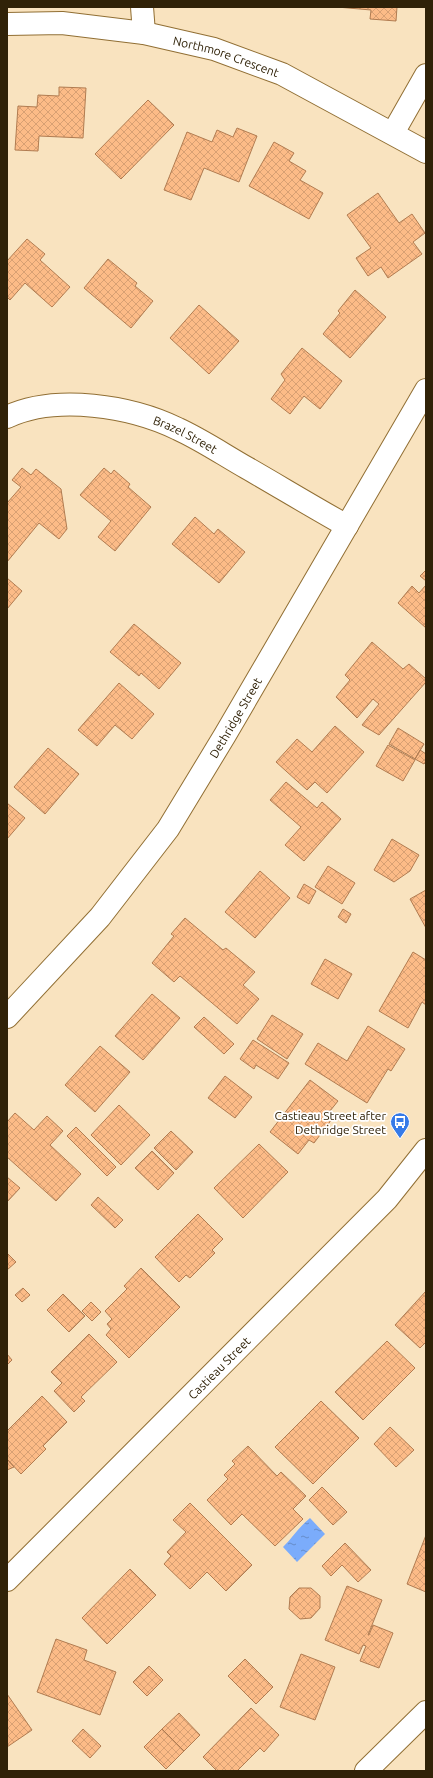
<svg xmlns="http://www.w3.org/2000/svg" width="433" height="1778" viewBox="0 0 433 1778" font-family="Ubuntu,sans-serif">
<style>
.water{fill:url(#water-ripples)}
.building{fill:url(#building-cross-hatch);stroke:#b17c51}
.lines{fill:none;stroke-linecap:round;stroke-linejoin:round}
.minor-casing{stroke:#916f34;stroke-width:24}
.tertiary-casing{stroke:#916f34;stroke-width:24}
.minor{stroke:#fff;stroke-width:22}
.tertiary{stroke:#fff;stroke-width:22}
.labels{text-anchor:middle;dominant-baseline:central;stroke-width:3.5;stroke-linejoin:round;paint-order:stroke}
.street-label{font-size:12px;fill:#302208;stroke:#fff}
.poi-label{font-size:12px;fill:#302208;stroke:#fff;text-anchor:end}
</style>
<defs>
<pattern id="water-ripples" width="26" height="14" patternUnits="userSpaceOnUse"><rect width="26" height="14" fill="#7bacfb"/><path d="M2 4q2-2 4 0t4 0M15 11q2-2 4 0t4 0" fill="none" stroke="#658cc9"/></pattern>
<pattern id="building-cross-hatch" width="8" height="8" patternUnits="userSpaceOnUse"><rect width="8" height="8" fill="#fcbb87"/><path d="M0 0l8 8M0 8l8-8" fill="none" stroke="#d8a073"/></pattern>
</defs>
<rect width="100%" height="100%" fill="#f9e3bf"/>
<!-- water -->
<path class="water" d="M310,1518L325,1534L297,1562L283,1547C293,1537 299,1527 310,1518Z"/>
<!-- building -->
<path class="building" d="M337,7H397L396,21L370,19L371,10Z
M59,87L86,88L83,138L39,136L38,151L15,150L18,106L37,107L38,95L59,96Z
M148,100L174,125L121,179L95,154Z
M237,128L257,136L239,182L204,168L191,200L164,190L187,132L212,142L217,130L233,137Z
M274,142L294,153L289,161L306,171L300,180L323,193L309,219L249,186Z
M378,193L399,223L412,214L425,233L413,242L422,254L388,278L381,267L368,276L356,258L371,248L347,215Z
M27,239L45,254L40,260L70,287L52,307L25,283L10,300L7,297V261Z
M108,259L137,283L135,286L153,301L131,328L84,288Z
M355,290L386,317L350,358L323,334L340,313L338,311Z
M199,305L239,341L209,374L170,338Z
M302,348L342,381L320,409L304,396L290,414L271,399L285,380L281,374Z
M22,468L31,475L36,469L61,489L67,529L59,539L39,523L7,562V503L21,487L12,480Z
M104,468L111,474L114,470L130,484L128,487L151,507L115,551L98,537L111,521L80,495Z
M195,517L214,534L218,529L245,552L219,583L172,544Z
M426,570V581L420,576Z
M7,578L22,591L7,609Z
M426,585V628L398,603L412,586L419,593Z
M134,624L181,663L159,689L141,673L139,676L110,652Z
M372,642L403,669L409,664L426,679V682L379,735L362,725L379,704L373,699L357,718L336,697L350,680L345,675Z
M119,683L154,714L132,739L115,725L97,746L78,730Z
M335,726L364,752L327,793L315,782L307,790L276,762L297,739L312,752Z
M398,728L424,744L415,759L389,744Z
M388,745L415,760L403,781L376,766Z
M48,748L79,774L45,814L14,787Z
M420,750L426,754V761L424,764L415,759Z
M286,782L317,808L322,802L341,819L304,861L285,845L301,827L270,800Z
M7,803L25,818L7,839Z
M392,839L419,855L410,871L394,882L374,870Z
M328,866L355,883L342,904L315,887Z
M260,871L290,898L255,938L225,912Z
M304,884L316,891L309,904L297,897Z
M426,890V928L410,899Z
M343,909L351,914L346,923L338,917Z
M185,918L223,950L226,948L255,972L243,985L259,999L237,1024L180,976L174,982L152,963L174,936L171,934Z
M413,952L426,960V1005L422,1002L408,1028L379,1011Z
M325,959L352,974L338,999L311,984Z
M152,994L180,1018L143,1060L115,1036Z
M272,1015L303,1034L287,1059L257,1039Z
M204,1017L234,1044L224,1054L194,1027Z
M368,1026L405,1049L391,1071L388,1069L367,1103L305,1064L318,1043L347,1061Z
M253,1040L289,1063L278,1079L256,1065L254,1069L240,1059Z
M100,1046L130,1072L95,1112L65,1085Z
M225,1076L252,1097L235,1118L208,1098Z
M310,1080L338,1101L330,1111L335,1115L314,1143L309,1140L298,1154L270,1132Z
M119,1105L150,1135L121,1165L91,1135Z
M15,1113L34,1130L47,1116L63,1131L50,1145L81,1174L56,1201L7,1157V1122Z
M76,1127L116,1167L107,1176L67,1136Z
M171,1131L193,1152L176,1170L154,1148Z
M259,1144L288,1172L243,1218L214,1188Z
M152,1151L174,1173L158,1190L135,1168Z
M7,1177L20,1188L7,1202Z
M98,1197L123,1220L115,1228L91,1205Z
M198,1214L223,1239L212,1250L215,1253L190,1278L186,1275L179,1282L155,1257Z
M7,1253L16,1262L7,1270Z
M141,1268L180,1307L129,1358L106,1335L111,1329L107,1324L112,1319L105,1311L127,1289L124,1286Z
M23,1288L30,1295L22,1302L15,1295Z
M426,1291V1342L420,1348L395,1325Z
M63,1294L85,1316L69,1332L47,1310Z
M91,1302L101,1312L92,1321L82,1311Z
M89,1334L117,1362L81,1397L85,1401L74,1412L54,1391L62,1383L51,1372Z
M387,1341L415,1368L363,1420L335,1392Z
M7,1354L12,1360L7,1365Z
M42,1396L67,1422L43,1446L46,1449L21,1474L7,1459V1431Z
M321,1401L359,1438L313,1484L275,1447Z
M390,1427L414,1450L396,1467L374,1444Z
M248,1446L277,1476L281,1472L306,1496L293,1509L303,1519L275,1546L242,1514L231,1525L207,1500L228,1479L224,1475L235,1464L232,1461Z
M7,1459L14,1467L7,1470Z
M322,1487L347,1512L333,1525L309,1500Z
M190,1503L252,1565L226,1591L207,1572L190,1589L164,1564L171,1556L167,1552L186,1532L173,1520Z
M426,1535V1592L407,1584Z
M345,1543L371,1570L358,1582L342,1565L331,1576L322,1566Z
M130,1569L156,1595L107,1644L82,1618Z
M347,1586L382,1600L368,1635H369L373,1625L393,1633L379,1668L360,1661L366,1646L363,1645L359,1654L325,1640Z
M299,1588H311L320,1596V1608L311,1618L300,1619L289,1609L290,1597Z
M56,1639L87,1650L84,1660L116,1672L100,1715L37,1692Z
M301,1654L335,1667L315,1720L280,1707Z
M245,1659L273,1687L256,1704L228,1676Z
M149,1666L163,1680L147,1696L133,1682Z
M7,1694L32,1730L7,1747Z
M251,1708L279,1735L264,1752L260,1748L237,1771H217L203,1757Z
M179,1713L200,1735L184,1751L162,1729Z
M83,1729L101,1746L90,1758L72,1741Z
M162,1729L184,1751L166,1769L144,1747Z"/>
<g class="lines">
<!-- minor casing -->
<g class="minor-casing">
<g id="minor">
<path d="M142,7L144,33"/>
<path id="s1" d="M7,24L62,23L144,33L214,49L282,74L426,152"/>
<path d="M393,133L426,75"/>
<path id="s2" d="M7,417C56,394 131,406 178,429C202,440 224,455 247,468C280,487 313,507 347,526"/>
<path id="s3" d="M7,1017L100,917L168,829L225,735L426,390"/>
<path d="M366,1771L426,1712"/>
</g>
</g>
<!-- tertiary casing -->
<g class="tertiary-casing">
<g id="tertiary">
<path id="s4" d="M7,1580L387,1199L426,1150"/>
</g>
</g>
<!-- minor -->
<use href="#minor" class="minor"/>
<!-- tertiary -->
<use href="#tertiary" class="tertiary"/>
</g>
<!-- icons -->
<defs>
<g id="bus-pin" transform="scale(1)"><path d="M0 17L-7.5 6A9.5 9.5 0 1 1 7.5 6Z" fill="#367ae8" stroke="#fff"/><path d="M-5-6H5V4H4V6H2V4H-2V6H-4V4H-5ZM-3.5-4V0h7V-4ZM-3.5 1.2v1.5H-2V1.2ZM2 1.2v1.5H3.5V1.2Z" fill="#fff"/></g>
</defs>
<g fill-rule="evenodd">
<use href="#bus-pin" x="400" y="1122"/>
</g>
<g class="labels">
<!-- street labels -->
<g class="street-label">
<text stroke="none"><textPath href="#s1" startOffset="223">Northmore Crescent</textPath></text>
<text stroke="none"><textPath href="#s2" startOffset="185">Brazel Street</textPath></text>
<text stroke="none"><textPath href="#s3" startOffset="378">Dethridge Street</textPath></text>
<text stroke="none"><textPath href="#s4" startOffset="300">Castieau Street</textPath></text>
</g>
<!-- poi labels -->
<g class="poi-label">
<text x="386" y="1115">Castieau Street after<tspan x="386" dy="14">Dethridge Street</tspan></text>
</g>
</g>
<!-- border -->
<rect width="433" height="1778" fill="none" stroke="#302208" stroke-width="16"/>
</svg>
